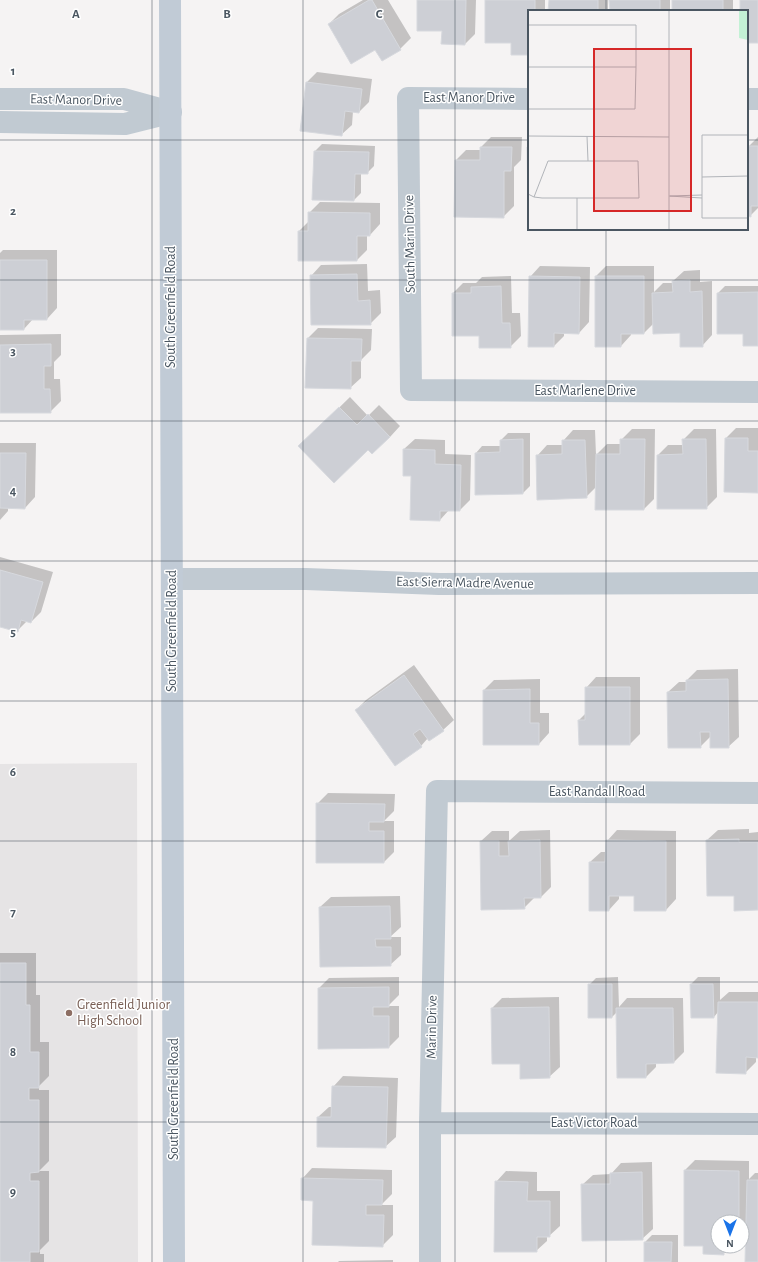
<svg xmlns="http://www.w3.org/2000/svg" width="758" height="1262" viewBox="0 0 758 1262" font-family="'Alegreya Sans',sans-serif">
<style>
.education{fill:#e6e4e5}
.shadow{fill:#0003}
.building{fill:#cdcfd5;stroke:#d7d9de}
.lines{fill:none;stroke-linecap:round;stroke-linejoin:round}
.street{stroke:#c1cad2;stroke-width:22}
.secondary{stroke:#c1cbd6;stroke-width:22}
.grid{fill:none;stroke:#4a5661;stroke-width:1;stroke-opacity:0.55}
.education-dot{fill:#8d6e63;stroke:#fff;stroke-width:1.5}
.labels{text-anchor:middle;dominant-baseline:central;stroke-width:3;stroke-linejoin:round;paint-order:stroke}
.street-label{font-size:14px;fill:#4a5661;stroke:#fff}
.education-label{font-size:14px;fill:#785e54;stroke:#fff;text-anchor:start}
.inset-road{fill:none;stroke:#b1b4b9;stroke-width:1}
.view{fill:#d62828;fill-opacity:0.15;stroke:#d62828;stroke-width:2}
.inset-edge{fill:none;stroke:#4a5661;stroke-width:2}
.grid-label{font-size:13px;text-anchor:middle;font-weight:bold;fill:#4a5661;stroke:#fff;stroke-width:3;stroke-linejoin:round;paint-order:stroke}
</style>
<rect width="100%" height="100%" fill="#f5f3f3"/>
<!-- education -->
<path class="education" d="M137,763L138,1262H0V764Z"/>
<!-- shadow -->
<path class="shadow" d="M363,0H388L411,38L400,49L382,60L376,48L329,24L339,14Z
M418,0H476L475,34L465,44L443,30Z
M486,0H545V11H529V54L512,42Z
M550,0H608V11H549Z
M610,0H670V11H611Z
M673,0H733V11H673Z
M317,72L372,79L369,102L359,112L353,111L352,125L341,135L307,82Z
M491,137H522L521,160L514,167V206L503,217L456,160L466,150H481V147Z
M758,137V208L750,216L747,215V149H749V146Z
M322,144L375,146L374,166L367,173H361V193L354,200L315,151Z
M320,202L380,203V224L370,235H367V250L357,260L299,231L309,221V213Z
M3,250H57V308L47,319H33L24,329H0V253Z
M367,264L368,291L380,290L381,313L370,324L311,276L321,265Z
M540,266L590,267L589,322L579,333H564V336L554,346L530,277Z
M606,266H654V292L663,283H673V281L684,271L700,270V282L712,281V335L702,346L681,332L654,323L644,333H631V335L621,346L596,276Z
M511,276L512,313H520L521,336L510,347L480,335L453,293L463,283H476L482,277Z
M725,286H758V345L744,333L718,293Z
M318,328L372,329L371,350L361,360V378L350,388L308,338Z
M61,334V355L54,362V379H60L61,401L50,412H0V335Z
M350,397L368,416L379,405L400,426L390,437L300,446Z
M736,428H758V492L726,438Z
M632,429H655L654,499L644,509L596,487L586,497L537,456L547,445H563V441L573,430H595L596,455L607,444H621V440Z
M694,429H716L717,497L706,508L658,455L668,445H684L683,440Z
M508,433H530V486L523,493L476,453L482,446H501V440Z
M415,439L445,440V454L471,455L470,500L460,510H449L440,520L404,449Z
M0,443H36L35,497L25,508H8V511L0,520Z
M0,557L53,572L41,612L31,622L27,621L17,631L0,626Z
M414,665L454,720L443,730L429,740L428,738L421,746L356,710L366,700Z
M738,669L739,737L728,747L711,736L700,747L668,692L679,682H687V680L697,670Z
M596,677H640V734L630,744H580L579,720L586,713V688Z
M540,679V713H549V733L539,744H484V690L494,680Z
M328,793L395,794L394,811L384,821H394V852L384,862L317,804Z
M749,829V833L758,832V909L735,895L707,840L718,830Z
M550,830L551,887L541,897H535L524,908L482,909L481,841L492,831H509V841L520,831Z
M617,830L676,831V899L666,910L635,896L619,895V899L609,910L590,862L601,852H607V841Z
M400,896L401,927L390,937H401V955L390,965L320,907L331,897Z
M0,953H36V995H40V1042H49V1076L39,1086V1090H49V1161L39,1171H49V1241L40,1250V1254H44V1262H0Z
M399,977V995L388,1006H399V1037L389,1047L319,988L329,978Z
M618,977L619,1007L627,998H683L684,1052L674,1062H656V1067L646,1077L617,1012L612,1017H589V985L596,978Z
M698,977H720V1000L729,992H758V1057H756V1062L745,1073L718,1012L714,1017L691,984Z
M559,997L560,1067L549,1077L521,1063L492,1008L502,998Z
M343,1076L398,1078L396,1137L385,1147L318,1117L329,1107H333V1087Z
M695,1160L749,1161V1179L755,1173H758V1262L747,1229L742,1234V1222H718V1246H731L724,1253L704,1245L685,1170Z
M652,1162L653,1229L642,1239L582,1185L593,1175L611,1174L621,1163Z
M312,1168L392,1170V1194L381,1205H393V1235L382,1246L302,1179Z
M506,1171L537,1172V1191H560V1226L549,1236H547V1241L536,1251L496,1182Z
M652,1235H678V1262H645V1242Z
M393,1260V1262H338L339,1261Z"/>
<!-- building -->
<path class="building" d="M369,0H372L401,50L382,61L375,50L351,64L328,24Z
M417,0H466L465,45L441,44L442,31H417Z
M485,0H535V11H529V55H511V43H485Z
M549,0H598V11H548Z
M609,0H660V11H610Z
M672,0H723V11H672Z
M740,0H758V43H747V11H740Z
M306,82L362,89L359,113L345,111L342,136L300,131Z
M748,146H758V206H751V217L747,216Z
M480,147H512L511,171H504V218L454,217L455,160H480Z
M527,147H529V202H528Z
M314,151L369,152L368,174H355L354,201L312,200Z
M308,212L370,213V236H357V261H298V231H308Z
M0,260H47V320H24V330H0Z
M357,274L358,301L370,300L371,325H311L310,275Z
M529,276L580,277L579,334L554,333V347H528Z
M595,276H644V334H621V347H595Z
M690,280V292L702,291L703,347H680V333L653,334L652,293L673,292L672,281Z
M501,286L502,323H510L511,348H479V336H452V293H471V287Z
M758,292V346H743V334H717V293Z
M307,338L362,339L361,361H351V389L305,388Z
M51,344V366H44V389H50L51,413H0V345Z
M339,407L357,425L368,414L390,437L372,454L368,450L334,483L298,446Z
M725,438H748V451H758V493L724,492Z
M523,439V494L475,495V453L500,452V440Z
M620,439H645L644,510H595L596,454H620Z
M682,439H706L707,509H657V455L683,454Z
M562,440H585L587,498L537,500L536,455L562,454Z
M403,449L435,450V464L461,465L460,511H440V521L410,520L411,476H403Z
M0,453H26L25,509L0,508Z
M0,570L43,582L31,623L21,620L18,632L0,627Z
M404,675L444,731L429,741L420,729L413,734L422,747L395,766L355,710Z
M728,679L729,748H710V732H700L701,748H668L667,692L686,691V680Z
M585,687H630V745H579L578,720H585Z
M530,689V723H539V745H483V690Z
M316,803L385,804L384,822H369V831H384V863H316Z
M739,839V842H758V910L734,911V896H707L706,840Z
M540,840L541,898H524L525,909L481,910L480,841H499V856H509L508,841Z
M606,840L666,841V911H634V896H609V911H589V862H605Z
M390,906L391,939H375L376,947H391V966L320,967L319,907Z
M0,963H26V1005H30V1052H39V1088H29V1100H39V1172L30,1173V1181H39V1252H30V1262H0Z
M588,984H612V1018H588Z
M690,984H713L714,1018H691Z
M389,987V1007H373V1016H389V1048L318,1049V988Z
M718,1002H758V1058L746,1057V1074L716,1073Z
M549,1007L550,1078L520,1079V1064H492L491,1008Z
M616,1008H673L674,1063L646,1064V1078H617Z
M332,1086L388,1087L386,1148L317,1147V1117H331Z
M684,1170L739,1171V1222H718V1246H724V1255L703,1254V1246H684Z
M642,1172L643,1240L582,1241L581,1184H610V1173Z
M301,1178L383,1180L382,1205H366V1215H384L383,1247L312,1245L313,1201L301,1200Z
M747,1180H758V1262H745Z
M495,1181L528,1182L527,1201H550V1237H537V1252H494Z
M644,1242H672L671,1262H644Z"/>
<g class="lines">
<!-- street -->
<path class="street" d="M0,99H124L171,112
M529,99L408,98L411,390L758,392
M747,99H758
M0,122L125,124L169,113
M172,579H306L439,584L758,583
M430,1123L758,1124
M430,1262V1123L437,791L758,793"/>
<!-- secondary -->
<path class="secondary" d="M170,0L174,1262"/>
</g>
<!-- grid -->
<path class="grid" d="M152,0V1262M303,0V1262M455,0V1262M606,0V11M0,140H529M747,140H758M606,229V1262M0,280H758M0,421H758M0,561H758M0,701H758M0,841H758M0,982H758M0,1122H758"/>
<!-- markers -->
<circle class="education-dot" cx="69" cy="1013" r="4"/>
<g class="labels">
<!-- street labels -->
<g class="street-label">
<text x="469" y="98">East Manor Drive</text>
<text transform="translate(76 100) rotate(1)">East Manor Drive</text>
<text transform="translate(410 244) rotate(-91)">South Marin Drive</text>
<text transform="translate(171 307) rotate(-90)">South Greenfield Road</text>
<text x="585" y="391">East Marlene Drive</text>
<text transform="translate(465 583) rotate(1)">East Sierra Madre Avenue</text>
<text transform="translate(172 631) rotate(-90)">South Greenfield Road</text>
<text x="597" y="792">East Randall Road</text>
<text transform="translate(432 1027) rotate(-89)">Marin Drive</text>
<text transform="translate(174 1099) rotate(-90)">South Greenfield Road</text>
<text x="594" y="1123">East Victor Road</text>
</g>
<!-- education labels -->
<g class="education-label">
<text x="77" y="1005">Greenfield Junior<tspan x="77" dy="16">High School</tspan></text>
</g>
</g>
<!-- overview -->
<g transform="translate(528 10)">
<rect width="220" height="220" fill="#f5f3f3"/>
<path d="M211,0H220V30L211,28Z" fill="#c3f1d5"/>
<path class="inset-road" d="M141,0V220M0,15H108V57L107,99H0M0,57H108M220,125H174V208H220M0,126L141,127M59,126L60,151M174,167L220,166M0,184L6,187L14,188H111L110,151H20L6,187M141,186L174,188M142,186L174,185M49,188V220"/>
<path class="view" d="M66,39H163V201H66Z"/>
<rect width="220" height="220" class="inset-edge"/>
</g>
<g class="grid-label">
<text x="76" y="18">A</text>
<text x="227" y="18">B</text>
<text x="379" y="18">C</text>
<text x="13" y="75">1</text>
<text x="13" y="215">2</text>
<text x="13" y="355">3</text>
<text x="13" y="495">4</text>
<text x="13" y="636">5</text>
<text x="13" y="776">6</text>
<text x="13" y="916">7</text>
<text x="13" y="1056">8</text>
<text x="13" y="1196">9</text>
</g>
<!-- north arrow -->
<g transform="translate(730 1234) rotate(180)"><circle r="19" fill="#ffffff" stroke="#b7bbc0"/>
<path d="M0-3L7 15L0 10L-7 15Z" fill="#1a73e8"/>
<text y="-6" font-size="11" font-weight="bold" text-anchor="middle" fill="#4a5661">N</text>
</g>
</svg>
